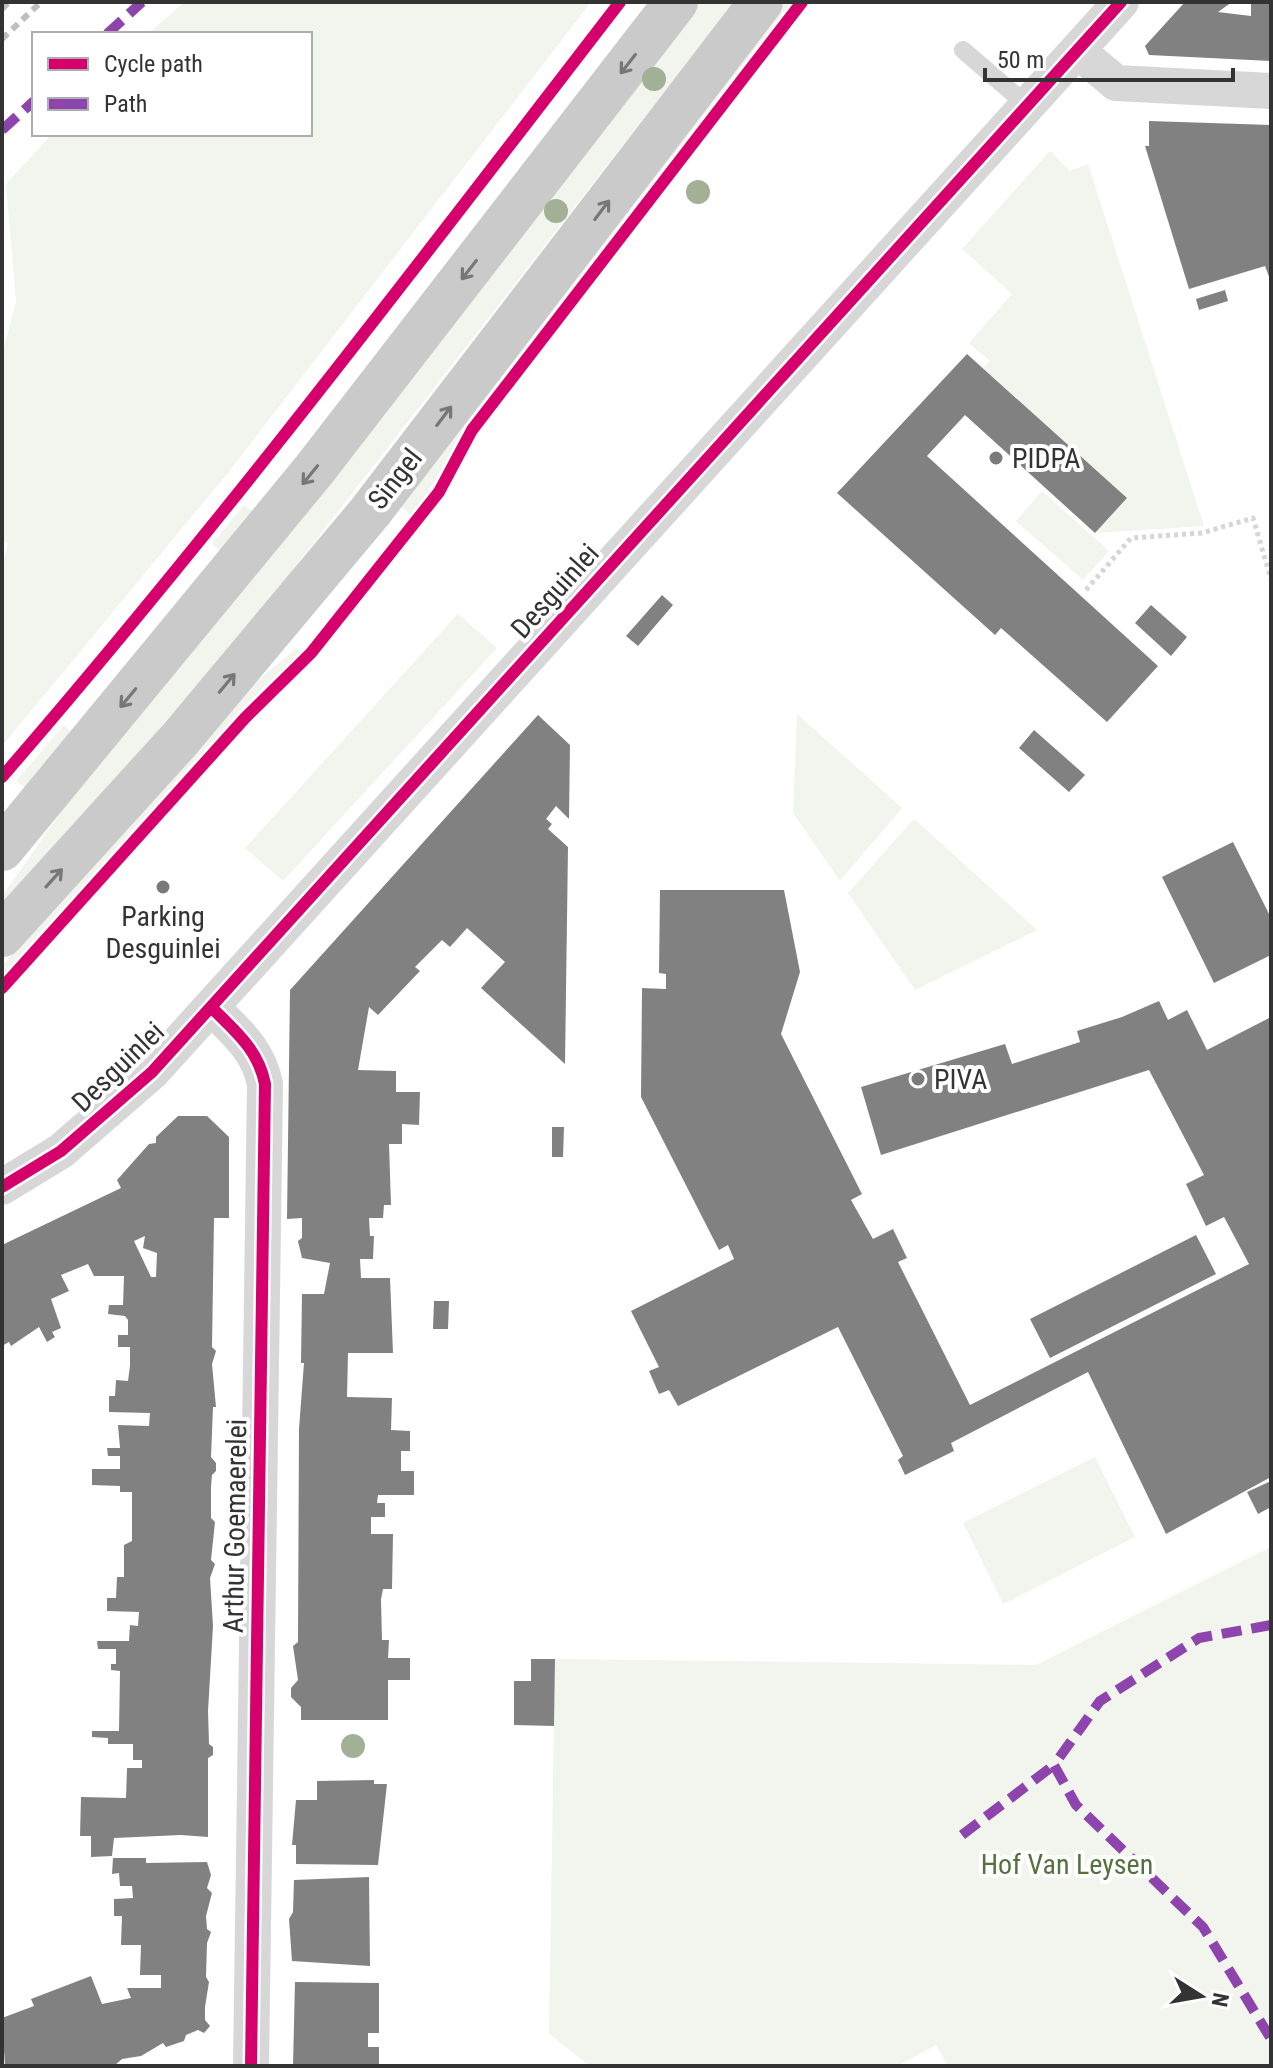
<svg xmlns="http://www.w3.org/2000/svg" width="1273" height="2068" viewBox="0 0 1273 2068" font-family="'Roboto Condensed',sans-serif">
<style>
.green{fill:#f1f5ed}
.building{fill:#818181;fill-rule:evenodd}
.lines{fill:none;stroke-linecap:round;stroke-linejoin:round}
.path{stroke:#d6d6d6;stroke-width:5;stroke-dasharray:4 4;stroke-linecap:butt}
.service{stroke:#d7d7d7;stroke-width:18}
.minor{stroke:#d7d7d7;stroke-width:36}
.primary{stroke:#cacaca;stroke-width:44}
.rail{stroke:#bebebe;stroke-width:6;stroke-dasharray:8 6;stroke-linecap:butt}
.quiet{stroke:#8e44ad;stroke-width:10;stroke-dasharray:20 10;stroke-linecap:butt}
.cycleway-casing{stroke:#fff;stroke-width:17}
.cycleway{stroke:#d6006c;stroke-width:12}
.tree{fill:#a2b095}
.oneway{stroke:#777}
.poi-dot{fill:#7a7a7a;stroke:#fff;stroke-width:3}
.labels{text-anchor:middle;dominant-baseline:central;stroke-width:8;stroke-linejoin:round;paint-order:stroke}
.poi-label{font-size:28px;fill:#333;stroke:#fff;text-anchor:start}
.street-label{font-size:28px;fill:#333;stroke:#fff}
.park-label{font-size:28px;fill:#56703f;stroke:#fff}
</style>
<rect width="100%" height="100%" fill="#fff"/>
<!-- green -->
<path class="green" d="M184,2H591L227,474L2,746V565L8,543L2,541V355L16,302L6,184L52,134H310V34H148Z
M699,2H734L259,613L2,911V896L66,805L338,469Z
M786,2H793L464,430L455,453L411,515L399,505Z
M1050,151L1070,171L1088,164L1204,526L1095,533L1127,498L983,368L990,361L969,343L1012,294L962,249Z
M1042,491L1109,551L1083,580L1016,521Z
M244,505L253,512L221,551L212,544Z
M458,614L497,648L283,881L245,848Z
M297,648L302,653L245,705L2,976V966L253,684Z
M797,714L902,808L840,881L793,813Z
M64,725L72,733L25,788L16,781Z
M914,819L1037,930L915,990L848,893Z
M1095,1457L1135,1537L1003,1604L963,1523Z
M1271,1547V2066H948L936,2045L897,2066H590L549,2034L555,1659L1036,1665Z"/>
<!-- building -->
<path class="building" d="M1185,2H1232L1218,12L1251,16V4L1271,2V61L1149,55L1145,46Z
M1149,121L1271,125V282L1265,266L1189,289L1145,146H1149Z
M1225,290L1228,301L1199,310L1196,299Z
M967,354L1127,498L1095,533L965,415L927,456L1158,666L1107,722L1001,628L995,635L837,493Z
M662,595L673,605L638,646L626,636Z
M1151,605L1187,637L1171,656L1135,623Z
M538,715L570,745L569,819L556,806L546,819L552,824L548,829L568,847L565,1064L481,988L505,962L467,928L450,947L442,940L415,967L420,971L378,1015L369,1007L358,1070L396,1071V1092H420L419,1125L402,1124V1144H389L391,1205H384L383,1218H369L370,1236H374L373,1259H360L361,1278H390L393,1353H348L347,1397L392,1398L391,1430L410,1431V1451H401V1471H414V1495H378L377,1503H385V1517H371V1534H393L392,1589H383L381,1599L382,1640H389L388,1658H410V1680H388V1720H301V1707L291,1697V1688L298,1680L293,1646L298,1642L299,1429L304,1363H301L302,1294H324L330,1263L302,1258L298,1241L302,1238V1218L287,1219L290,990Z
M1034,730L1085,775L1069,792L1019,748Z
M1233,842L1271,918V955L1214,983L1162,877Z
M660,890H784L800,972L781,1034L862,1194L851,1200L873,1239L893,1229L907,1258L898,1262L970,1405L1249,1264L1224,1217L1206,1226L1186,1184L1204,1175L1149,1070L881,1155L861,1087L1005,1044L1012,1064L1080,1042L1077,1031L1122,1017L1159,1001L1168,1020L1187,1010L1207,1050L1271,1017V1477L1166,1534L1088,1372L951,1443L954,1451L905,1475L898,1460L903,1456L838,1327L678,1406L669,1390L659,1394L649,1371L659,1367L631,1311L734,1259L728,1245L719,1250L641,1097L642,988L666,989V974L659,973Z
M178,1116H207L229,1137V1218H214L212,1347L216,1351L212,1364L216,1407H213L211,1457L216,1463V1471L212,1475L211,1486V1518L215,1522L211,1560L215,1564L210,1578L213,1626L208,1711L209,1744L213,1747V1755L208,1758V1837L181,1835L114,1838L112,1856L91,1857V1836H80L81,1797L126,1798L127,1768H142V1760H133V1744H108V1738L92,1737V1731H119L120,1671L111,1670V1664H116V1649H98L97,1641H129L130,1625L138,1626L139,1612L107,1611V1598H116L117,1577H124V1545L132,1541V1492H120V1486L92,1485V1469H120V1456H108L107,1448H120L118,1425L149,1426L150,1413L109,1412V1396H115L116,1380L128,1381L130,1366V1347H118V1335H128V1320L125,1316L108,1314L109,1305H123L124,1276H94L88,1264L61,1275L69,1291L51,1299L61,1328L52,1332L55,1337L47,1342L39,1327L11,1346L9,1342L2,1346V1245L121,1188L117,1180L149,1144L156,1143V1137ZM145,1236L143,1248L157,1253L156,1277H151L134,1241Z
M552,1127H564L563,1157H552Z
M1196,1235L1216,1274L1050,1358L1030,1319Z
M434,1301H449L448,1329H433Z
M1271,1481V1507L1258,1514L1247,1492Z
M531,1659H555L554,1726L514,1725V1681H531Z
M374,1780V1784H387L378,1865L296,1864V1845H292L296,1800H317V1781Z
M113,1858H146V1863L207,1862L211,1875L207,1888L212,1893L206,1916L207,1929L211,1932L207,1943L206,1977L209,1982L205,2007V2020L210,2026L204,2033L198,2030L186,2035L184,2041L166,2047L163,2043L141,2056L122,2059L114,2066H5L2,2018L34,2006L31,1999L91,1976L102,2004L131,1998L127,1988H161V1975H140L141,1945H121L122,1916H114V1899L133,1898L132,1886H120L119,1873L112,1874Z
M369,1877L370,1966L292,1961L289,1919L293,1912L294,1880Z
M295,1982L379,1983V2033H368V2047H379V2066H293Z"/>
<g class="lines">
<!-- path -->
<path class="path" d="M1086,590L1131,538L1202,533L1253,518L1271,579"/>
<!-- service -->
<path class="service" d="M963,50L1028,106"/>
<!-- minor -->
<path class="minor" d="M1078,51L1116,83L1271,91
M211,1007C235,1031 258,1049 265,1084L251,2066
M2,1187L61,1151L152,1072L1121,2"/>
<!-- primary -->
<path class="primary" d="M2,849L314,470L676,2
M2,935L180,739L370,512L761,2"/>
<!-- rail -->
<path class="rail" d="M2,9L9,2
M2,39L41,2"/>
<!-- quiet -->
<path class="quiet" d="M107,34L142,2
M2,130L34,101
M1271,1625L1199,1638L1100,1701L1054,1765L1076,1805L1203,1927L1271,2039
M962,1835L1054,1765"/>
<!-- cycleway casing -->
<g class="cycleway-casing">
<path id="cycleway" d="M2,777C219,527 418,264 620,2
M2,988L245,718L311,653L439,492L472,430L802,2
M211,1007C235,1031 258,1049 265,1084L251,2066
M2,1187L61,1151L152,1072L1121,2"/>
</g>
<!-- cycleway -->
<use href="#cycleway" class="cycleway"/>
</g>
<!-- trees -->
<g class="tree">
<circle cx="654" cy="79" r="12"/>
<circle cx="698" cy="192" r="12"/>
<circle cx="556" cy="211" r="12"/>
<circle cx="353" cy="1746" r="12"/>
</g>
<!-- one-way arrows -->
<defs><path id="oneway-shaft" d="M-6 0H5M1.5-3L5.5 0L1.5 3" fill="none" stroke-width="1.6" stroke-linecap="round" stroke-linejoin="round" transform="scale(2)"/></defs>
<g class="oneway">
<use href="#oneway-shaft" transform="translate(628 64) rotate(128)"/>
<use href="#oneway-shaft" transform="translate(602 210) rotate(-53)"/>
<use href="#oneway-shaft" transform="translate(469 270) rotate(128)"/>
<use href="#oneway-shaft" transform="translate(444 416) rotate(-53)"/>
<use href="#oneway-shaft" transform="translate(310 475) rotate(129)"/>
<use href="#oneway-shaft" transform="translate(227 683) rotate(-50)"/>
<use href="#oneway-shaft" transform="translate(128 698) rotate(130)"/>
<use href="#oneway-shaft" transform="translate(54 878) rotate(-48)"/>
</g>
<!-- markers -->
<g class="poi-dot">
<circle cx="996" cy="458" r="8"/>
<circle cx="163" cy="887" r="8"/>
<circle cx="918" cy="1079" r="8"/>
</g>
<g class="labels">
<!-- poi labels -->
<g class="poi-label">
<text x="1012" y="458">PIDPA</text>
<text x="163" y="916" text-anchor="middle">Parking<tspan x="163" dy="32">Desguinlei</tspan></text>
<text x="934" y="1079">PIVA</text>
</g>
<!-- street labels -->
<g class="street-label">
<text transform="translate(395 479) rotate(-52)">Singel</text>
<text transform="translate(555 591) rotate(-48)">Desguinlei</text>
<text transform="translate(118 1067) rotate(-44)">Desguinlei</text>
<text transform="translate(235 1526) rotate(-89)">Arthur Goemaerelei</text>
</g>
<!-- park labels -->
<g class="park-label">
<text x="1067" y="1864">Hof Van Leysen</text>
</g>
</g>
<!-- border -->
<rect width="1273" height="2068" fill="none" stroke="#333333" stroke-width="8"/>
<!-- legend -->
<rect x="32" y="32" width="280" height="104" fill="#ffffff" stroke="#adadad" stroke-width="2"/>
<rect x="48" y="58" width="40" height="12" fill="#d6006c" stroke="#adadad" stroke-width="2"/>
<text x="104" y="72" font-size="24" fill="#333333">Cycle path</text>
<rect x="48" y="98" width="40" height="12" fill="#8e44ad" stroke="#adadad" stroke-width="2"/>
<text x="104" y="112" font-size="24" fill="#333333">Path</text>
<!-- north arrow -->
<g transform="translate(1201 1996) rotate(101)" stroke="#ffffff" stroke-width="6" paint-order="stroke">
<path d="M0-6L14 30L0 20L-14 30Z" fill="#333333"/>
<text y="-12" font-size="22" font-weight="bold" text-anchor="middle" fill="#333333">N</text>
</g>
<!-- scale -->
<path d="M985 68v12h248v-12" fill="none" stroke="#333333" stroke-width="4"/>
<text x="997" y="68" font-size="24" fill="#333333" stroke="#ffffff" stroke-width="6" paint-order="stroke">50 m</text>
</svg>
